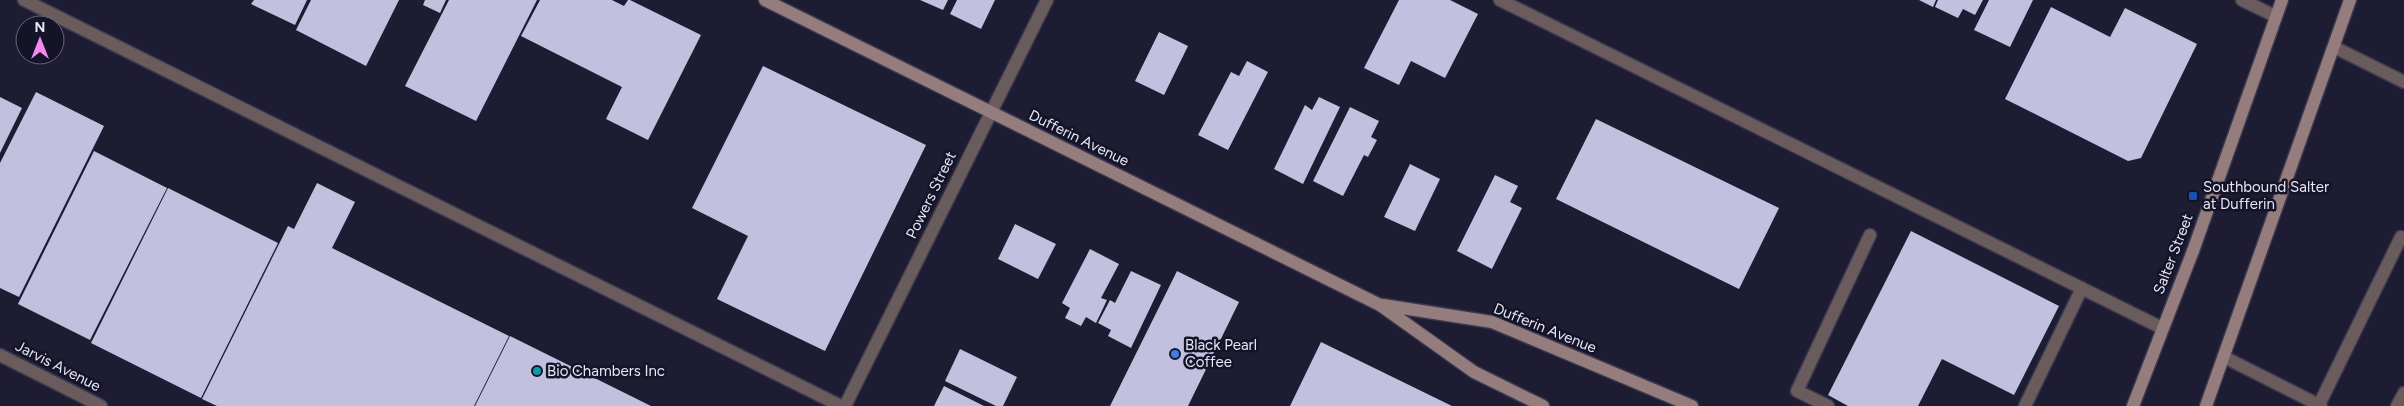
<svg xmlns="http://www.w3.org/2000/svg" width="2404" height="406" viewBox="0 0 2404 406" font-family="Figtree,sans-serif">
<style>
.building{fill:#c2c0df}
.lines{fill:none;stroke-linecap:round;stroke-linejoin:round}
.lane-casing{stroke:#39384e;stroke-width:15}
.street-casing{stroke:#39384e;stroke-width:15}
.secondary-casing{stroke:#39384e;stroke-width:15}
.lane{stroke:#6a5b5c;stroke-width:12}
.street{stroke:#6a5b5c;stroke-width:12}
.secondary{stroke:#957d7e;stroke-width:12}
.transit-dot{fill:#1a4fb4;stroke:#141328;stroke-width:2}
.shop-dot{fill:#3f7fe0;stroke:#141328;stroke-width:2}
.culture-dot{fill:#0f9aa8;stroke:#141328;stroke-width:2}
.labels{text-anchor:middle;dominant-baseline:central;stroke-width:5;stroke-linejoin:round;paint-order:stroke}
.street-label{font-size:15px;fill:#e5e5f5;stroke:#141328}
.poi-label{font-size:15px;fill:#e5e5f5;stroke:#141328;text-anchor:start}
</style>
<rect width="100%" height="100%" fill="#1d1c33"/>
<!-- building -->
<path class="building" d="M254,0H307L295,25L251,4Z
M311,0H399L366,66L296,30Z
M425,0H446L440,13L423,5Z
M449,0H537L476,121L405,86Z
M540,0H612L624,6L628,0H630L701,35L648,140L606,119L622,87L521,36Z
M920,0H948L943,10Z
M957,0H995L981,29L950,14Z
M1399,0H1450L1478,14L1445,78L1411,61L1399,85L1364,68Z
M1919,0H1936L1933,7Z
M1938,0H1983L1975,15L1963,9L1958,18L1935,7Z
M1989,0H2033L2010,47L1974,30Z
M2051,7L2110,37L2125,8L2197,44L2141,158L2128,161L2005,99Z
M1159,32L1188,46L1164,95L1135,81Z
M1247,61L1268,72L1228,150L1198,135L1231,72L1239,76Z
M763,66L926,145L825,351L717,299L748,236L692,208Z
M36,92L104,126L19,297L0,288V163Z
M0,97L22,108L0,153Z
M1319,97L1340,107L1303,184L1274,169L1305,105L1312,110Z
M1350,107L1379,121L1371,137L1377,140L1368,157L1364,155L1343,196L1313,181Z
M1596,119L1779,208L1739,289L1556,199Z
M94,151L167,188L90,340L18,304Z
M1410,164L1440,179L1415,231L1384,217Z
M1495,175L1518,186L1510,202L1522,208L1492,269L1457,251Z
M317,183L355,202L332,248L509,336L474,406H217L202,399L288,226L294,229Z
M168,188L278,243L201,398L91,343Z
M1015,224L1056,244L1038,279L998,259Z
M1911,231L2059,306L2014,395L1942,359L1918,406H1848L1828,395Z
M1090,249L1119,264L1101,298L1107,300L1096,323L1086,317L1081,326L1065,318L1070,308L1062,303Z
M1131,271L1161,285L1131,348L1108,336L1111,330L1098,323L1110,300L1115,303Z
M1177,271L1239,302L1188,406H1110Z
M510,336L651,406H475Z
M1321,342L1452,406H1290Z
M960,349L1017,377L1003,406H996L945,381Z
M944,386L984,406H934Z"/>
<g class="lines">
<!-- lane casing -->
<g class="lane-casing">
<path id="lane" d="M24,0L841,406
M1500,0L2162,328
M2224,357L2321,406
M2319,405L2401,237L2404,238
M1828,406L1797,391L1870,235
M2025,406L2082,288
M2397,406L2404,393"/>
</g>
<!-- street casing -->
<g class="street-casing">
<path id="street" d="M2242,0L2275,16
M2334,47L2404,82
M0,355L101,406
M845,406L1047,0"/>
</g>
<!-- secondary casing -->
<g class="secondary-casing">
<path id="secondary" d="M765,0L1380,305L1474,372L1543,406
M1383,305L1492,322L1692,406
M2133,406L2193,251L2282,0
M2206,406L2350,0"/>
</g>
<!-- lane -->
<use href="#lane" class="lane"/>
<!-- street -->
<use href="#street" class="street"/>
<!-- secondary -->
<use href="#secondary" class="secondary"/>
</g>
<!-- markers -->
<rect class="transit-dot" x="2188" y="191" width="10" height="10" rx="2.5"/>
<circle class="shop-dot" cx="1175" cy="354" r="5"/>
<circle class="culture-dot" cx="537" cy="371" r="5"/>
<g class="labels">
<!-- street labels -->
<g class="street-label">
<text transform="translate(1079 138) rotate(26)">Dufferin Avenue</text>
<text transform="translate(931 195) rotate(-64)">Powers Street</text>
<text transform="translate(2173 254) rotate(-69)">Salter Street</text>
<text transform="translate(1545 328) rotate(22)">Dufferin Avenue</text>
<text transform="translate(58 366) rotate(27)">Jarvis Avenue</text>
</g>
<!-- poi labels -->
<g class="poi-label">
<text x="2203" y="187">Southbound Salter<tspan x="2203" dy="17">at Dufferin</tspan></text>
<text x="1185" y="345">Black Pearl<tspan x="1185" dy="17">Coffee</tspan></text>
<text x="547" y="371">Bio Chambers Inc</text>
</g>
</g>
<!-- north arrow -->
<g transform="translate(40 40)"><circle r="24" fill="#141328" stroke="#68677a"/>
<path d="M0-4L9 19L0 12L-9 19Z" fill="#f38af1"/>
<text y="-8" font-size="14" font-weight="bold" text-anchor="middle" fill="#e5e5f5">N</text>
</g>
</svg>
